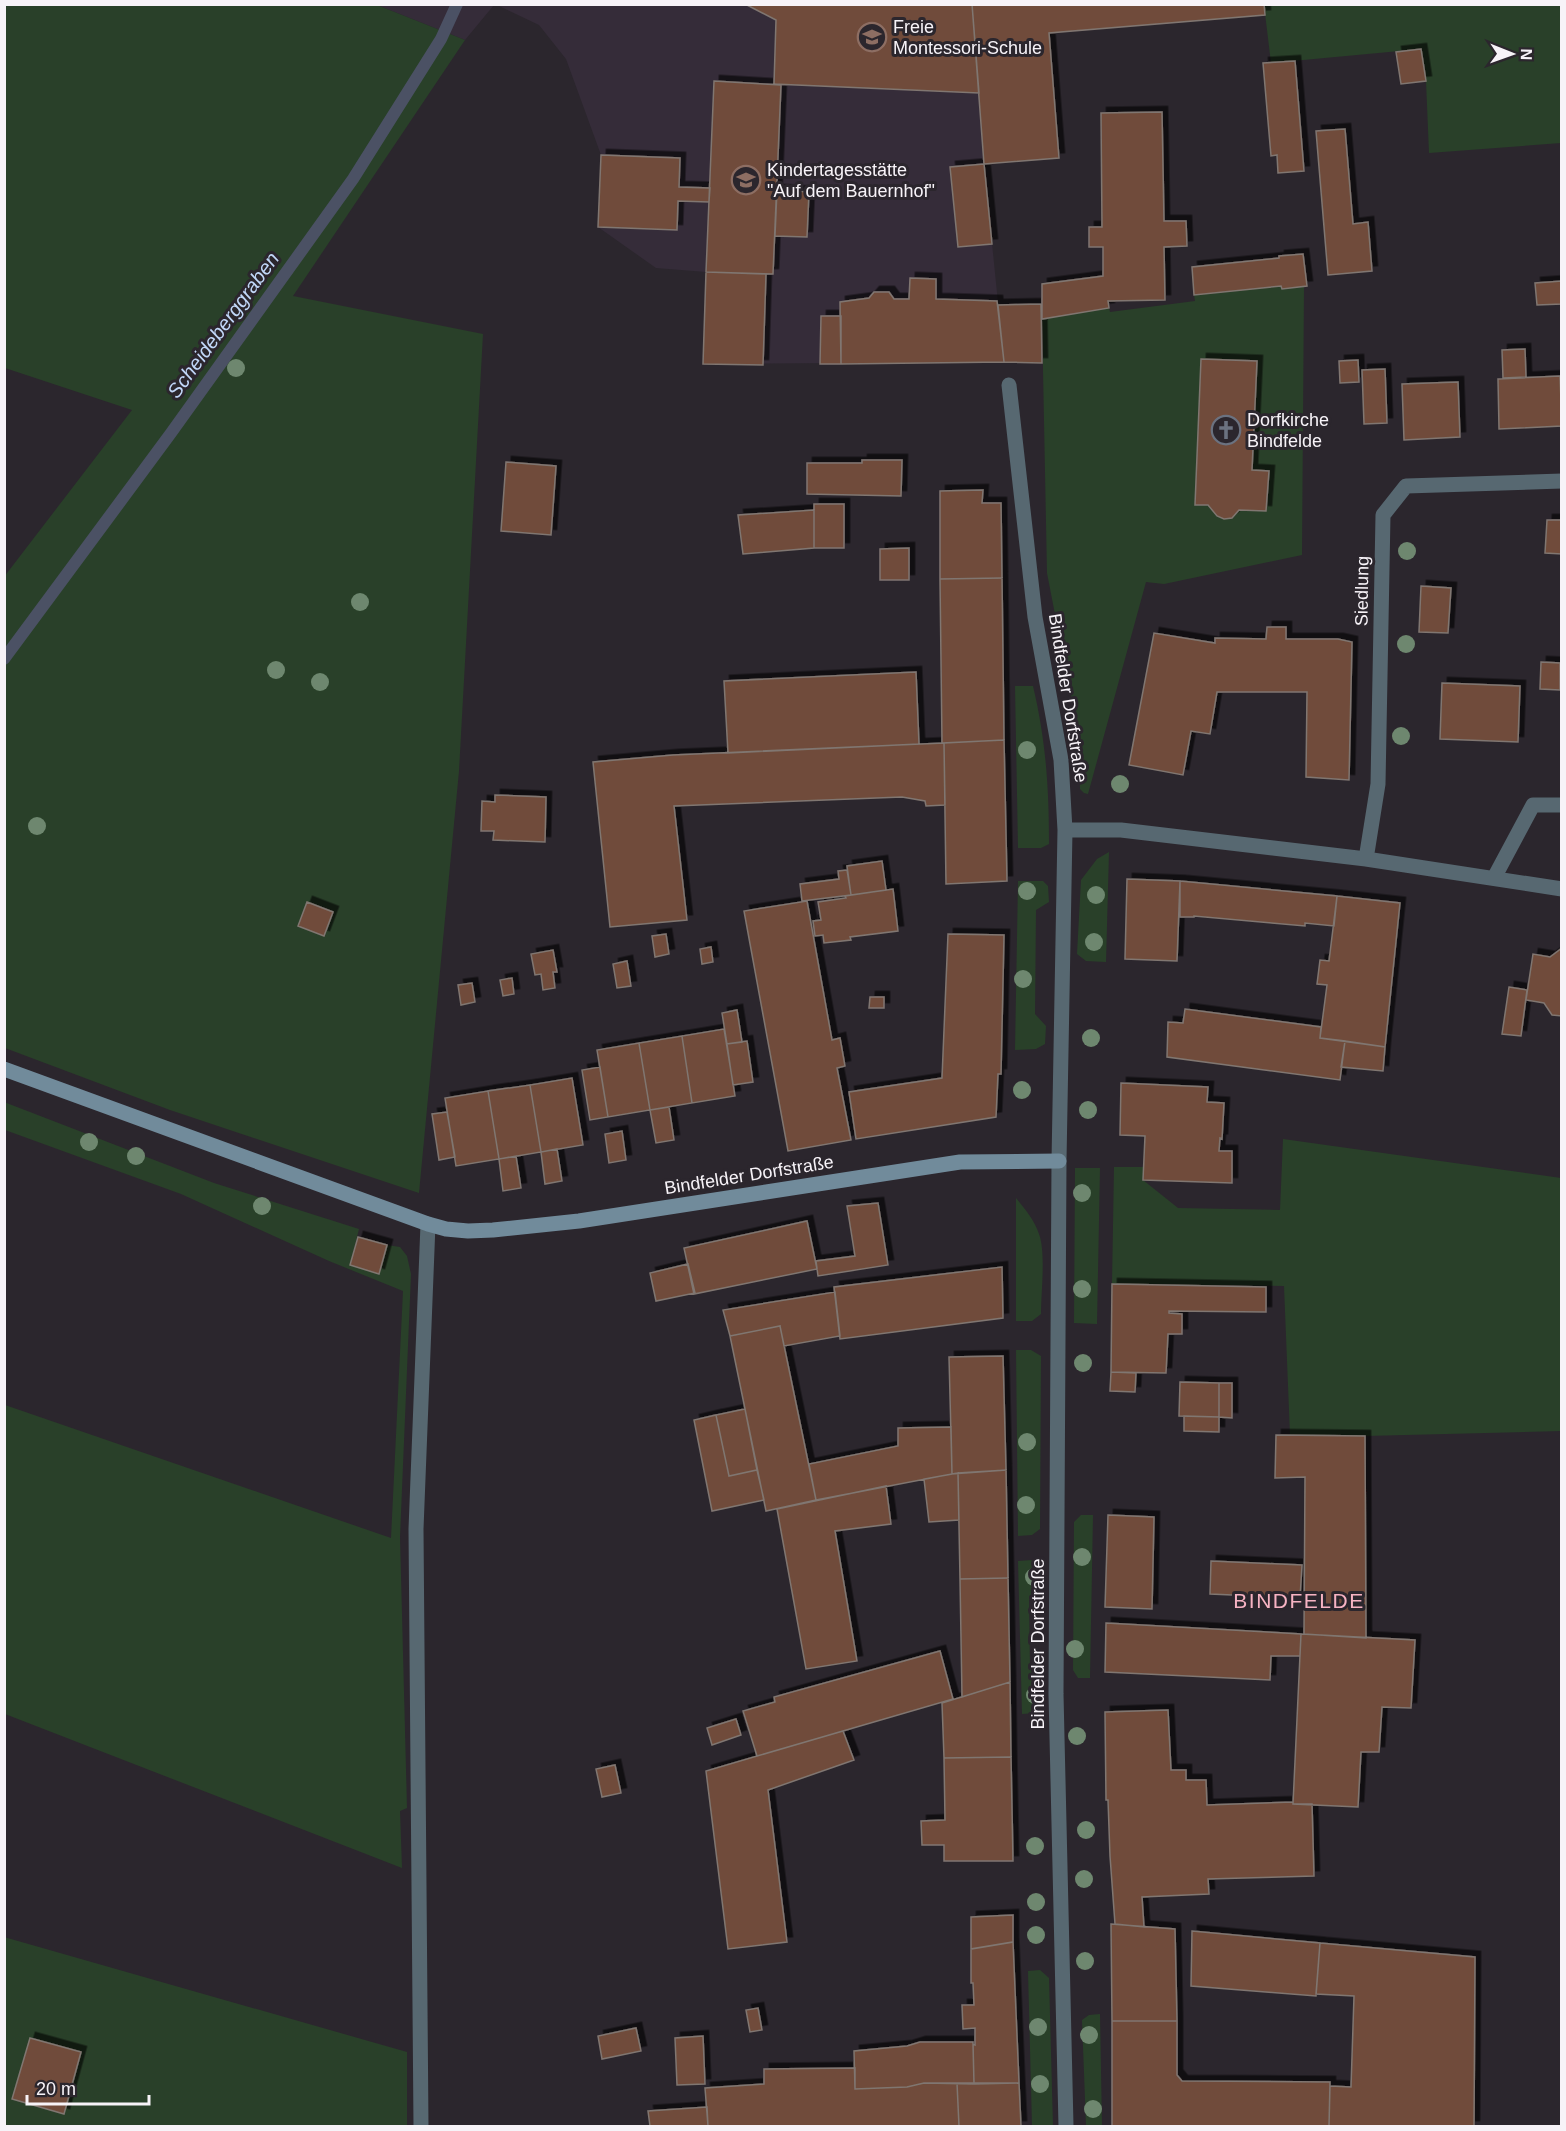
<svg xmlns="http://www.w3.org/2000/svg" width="1566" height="2131" viewBox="0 0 1566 2131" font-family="Helvetica,sans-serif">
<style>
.built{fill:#352c39}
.green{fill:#294029}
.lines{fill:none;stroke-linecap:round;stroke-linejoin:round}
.stream{stroke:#4b5164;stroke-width:12}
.building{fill:#6f4c3a;stroke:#807671;stroke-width:1.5;filter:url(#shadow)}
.lane{stroke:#576871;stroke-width:15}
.street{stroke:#576871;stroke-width:15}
.secondary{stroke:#718b9b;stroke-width:15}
.tree{fill:#6e876f}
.labels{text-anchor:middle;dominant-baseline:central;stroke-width:6;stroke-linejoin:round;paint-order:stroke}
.poi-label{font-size:18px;fill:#f7f3f8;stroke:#2b262d;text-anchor:start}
.street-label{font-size:18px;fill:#f7f3f8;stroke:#2b262d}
.water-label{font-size:20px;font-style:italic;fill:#c1d7f8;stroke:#2b262d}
.quarter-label{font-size:21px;letter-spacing:1.5px;fill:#f6b3c3;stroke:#2b262d}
</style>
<defs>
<filter id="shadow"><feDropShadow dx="5.5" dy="-5.5" stdDeviation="0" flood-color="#0009"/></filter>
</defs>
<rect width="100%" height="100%" fill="#2b262d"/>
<!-- built -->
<path class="built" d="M377,5H494L465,40Z
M497,5H972L984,164L1004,362L703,364L706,272L656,268L598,227L601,155L566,59L539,25Z"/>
<!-- green -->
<path class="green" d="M5,5H377L465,40L293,296L483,334L459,771L419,1193L170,1110L5,1048L4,577L132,410L5,368Z
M1264,5H1561V143L1429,153L1426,81L1421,49L1271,63Z
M1281,286H1304L1302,555L1164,584L1146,582L1088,794L1084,793L1080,789L1078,733L1047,573L1042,319L1109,308L1110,312L1195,301L1194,295Z
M1015,686H1033C1046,741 1049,788 1049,844L1041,848H1018Z
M1109,852L1106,962L1086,961L1077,954L1081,880L1097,859Z
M1018,881H1043L1048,886L1049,902L1036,910L1035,1014L1046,1026L1045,1044L1036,1049L1015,1050Z
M4,1102L214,1183L359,1229L350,1265L379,1273L387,1245L400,1247L407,1256L411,1274L400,1537L407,1808L400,1811L402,1868L5,1714V1405L391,1538L403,1291L329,1261L181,1194L5,1130Z
M1283,1139L1561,1178V1431L1365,1436L1290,1435L1284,1286L1112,1284L1114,1167H1143V1180L1178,1208L1280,1210Z
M1075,1168H1100L1097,1324L1074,1323Z
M1016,1198C1025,1209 1035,1221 1039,1234C1046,1253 1041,1292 1041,1314L1032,1321H1016Z
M1016,1350H1031L1041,1356L1040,1529L1032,1535L1018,1536Z
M1081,1515H1093L1090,1678H1078L1073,1670L1074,1522Z
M1032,1560L1042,1567L1041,1589L1029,1600L1030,1669L1042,1677V1707L1035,1713L1022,1714L1018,1561Z
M4,1937L407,2052V2126H5Z
M1040,1970L1049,1978L1053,2126H1032L1028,1971Z
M1100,2014L1102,2126H1086L1082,2020L1089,2015Z"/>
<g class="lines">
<!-- stream -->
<path class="stream" d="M4,659L171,433L353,179L441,39L457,4"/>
</g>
<!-- building -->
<path class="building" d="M745,4H972L979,93L774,84L776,20Z
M972,4H1264L1265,15L1049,33L1059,158L984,164Z
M1421,49L1426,81L1401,84L1396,52Z
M1295,61L1304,171L1278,173L1277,155L1271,156L1263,63Z
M714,81L781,85L773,274L706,272Z
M1162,112L1164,221H1186L1187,246L1164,247L1165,300L1108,301L1109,308L1042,319V284L1103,276V247H1089V227H1102L1101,113Z
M1345,129L1353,224L1368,222L1372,271L1328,275L1316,131Z
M601,155L680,158L679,187L710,188L709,202L678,201L677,230L598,227Z
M984,164L992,244L958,247L950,167Z
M777,190L809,192L807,237L775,236Z
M1303,254L1307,286L1282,289L1281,286L1194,295L1192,267L1279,258V256Z
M706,272L766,274L763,365L703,364Z
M910,278L936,279V299L997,301L1004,362L841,364L840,302L869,298L874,292H889L894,299H909Z
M1562,281V304L1537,305L1535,283Z
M1041,304L1042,363L1004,362L998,305Z
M821,316H841V364H820Z
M1525,349L1526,377L1503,378L1502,350Z
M1201,359L1257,361L1252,470L1269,471L1266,511L1239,510L1232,518L1224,519L1217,516L1208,505H1195Z
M1358,360L1359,382L1340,383L1339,361Z
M1385,369L1387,423L1364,424L1362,370Z
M1560,376L1562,426L1499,429L1498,379Z
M1458,382L1460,437L1404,440L1402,384Z
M862,460H902L901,496L807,494V463H862Z
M506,462L556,466L551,535L501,531Z
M983,490L982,503H1001L1002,578L940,579V491Z
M814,504H844V548H814Z
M814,510V548L743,554L738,515Z
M1547,520H1562V554L1545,553Z
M909,548V580H880V549Z
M1002,578L1004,740L942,743L940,579Z
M1421,586L1451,588L1448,633L1419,632Z
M1267,627H1286V639H1338L1352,642L1349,780L1306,777L1307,692H1217L1210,734L1191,731L1183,775L1129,765L1154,633L1215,643V638L1266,639Z
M1541,662L1560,663V690L1540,689Z
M916,672L919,744L728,753L724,681Z
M1442,683L1520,686L1518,742L1440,739Z
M1004,740L1007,881L946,884L944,743Z
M944,743L945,805L926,806L925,801L902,797L674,806L687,920L610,927L593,762L673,755Z
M495,795L546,797L545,842L493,840L494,831H481L482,801L495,802Z
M882,861L886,890L851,895L847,866Z
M847,870L851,895L802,901L800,884L839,879L838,871Z
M1127,879L1180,881L1177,961L1125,959Z
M1180,881L1337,896L1334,926L1305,923V926L1194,916V917H1180Z
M893,889L898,931L850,937L851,940L824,943L823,935L815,936L813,921L821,920L818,902L846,898L845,896Z
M1337,896L1400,903L1385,1047L1320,1038L1327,985L1317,984L1320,960L1329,961Z
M807,901L832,1040L840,1038L845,1066L837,1068L851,1140L788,1151L744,911Z
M307,902L333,912L324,936L298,926Z
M666,934L669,954L655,957L652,936Z
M948,934L1004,935L1001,1074H998L996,1117L856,1139L849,1092L942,1078Z
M711,947L713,962L702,964L700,949Z
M1562,948V1016L1552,1015L1544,1003L1526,1000L1533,954L1550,957Z
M553,950L557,972H553L555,988L543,990L541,974L535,975L531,954Z
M627,961L631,986L617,988L613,964Z
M512,978L514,994L503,996L500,980Z
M472,983L475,1002L461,1005L458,985Z
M1509,987L1527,990L1521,1036L1502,1034Z
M870,997H884V1008H869Z
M1185,1009L1321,1027L1320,1038L1345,1041L1340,1080L1167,1057L1168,1022L1183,1023Z
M737,1010L742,1042L727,1044L722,1013Z
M724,1029L735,1096L692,1103L682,1036Z
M682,1036L692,1103L650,1110L639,1043Z
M747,1041L753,1082L733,1085L727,1044Z
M1345,1041L1385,1047L1383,1071L1341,1067Z
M639,1043L650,1110L608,1117L597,1050Z
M600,1067L608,1117L590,1120L582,1070Z
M572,1078L583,1145L541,1152L530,1085Z
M1121,1083L1208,1087L1207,1102L1224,1103L1222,1139L1220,1138L1219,1151H1232V1183L1143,1180L1145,1136L1120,1135Z
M530,1085L541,1152L499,1159L488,1091Z
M488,1091L499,1159L456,1166L445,1098Z
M669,1107L674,1140L656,1143L650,1110Z
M447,1112L455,1157L439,1160L432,1114Z
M622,1131L626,1160L609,1163L605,1134Z
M557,1149L562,1181L545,1184L541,1152Z
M516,1156L521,1188L503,1191L499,1159Z
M878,1203L888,1265L818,1276L816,1261L855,1256L847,1206Z
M807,1221L817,1269L694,1294L684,1248Z
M358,1237L387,1245L379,1274L350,1265Z
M688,1264L695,1293L656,1301L650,1273Z
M1002,1267L1003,1318L840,1339L834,1287Z
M1112,1284L1266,1287V1312L1169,1311V1313L1182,1314V1334H1168L1166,1373L1111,1372Z
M835,1292L840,1336L784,1346L780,1326L730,1336L723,1310Z
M780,1326L816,1500L766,1511L730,1336Z
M1003,1356L1006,1470L952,1474L949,1357Z
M1111,1372L1136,1373L1135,1392L1110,1391Z
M1180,1382L1219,1383V1417L1179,1416Z
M1219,1383H1232V1418L1219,1417Z
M745,1409L757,1470L729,1476L716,1415Z
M716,1415L729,1476L757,1470L764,1500L712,1511L694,1420Z
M1184,1416L1219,1417V1432L1184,1431Z
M951,1427L952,1474L816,1500L809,1464L898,1446V1428Z
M1276,1435L1365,1436L1366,1638L1304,1634L1305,1477L1275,1478Z
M1006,1470L1008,1578L960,1579L958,1473Z
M958,1473L959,1520L929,1522L924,1479Z
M886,1486L891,1524L835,1531L857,1661L806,1669L777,1509Z
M1108,1515L1154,1517L1152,1609L1105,1607Z
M1211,1561L1302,1565L1300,1598L1210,1594Z
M1008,1578L1010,1682L962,1697L960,1579Z
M1106,1623L1301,1634L1300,1656H1271L1270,1680L1105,1672Z
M1301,1634L1415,1640L1411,1708L1382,1707L1379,1752H1361L1358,1807L1293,1804Z
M940,1651L953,1699L757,1756L743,1711L775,1702L774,1697Z
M1010,1682L1011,1757L944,1758L942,1703Z
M1168,1710L1171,1770H1186V1780H1206L1207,1805L1293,1802V1804H1312L1314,1876L1208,1879L1209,1894L1142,1897L1144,1927L1115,1924L1110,1856L1108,1800H1106L1105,1712Z
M736,1719L741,1735L712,1745L707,1728Z
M843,1731L854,1760L768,1790L787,1942L728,1949L706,1771Z
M1011,1757L1013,1861H944V1845H922L921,1821L945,1820L944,1758Z
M615,1765L621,1793L602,1797L596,1769Z
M1013,1915V1942L971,1949V1917Z
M1111,1924L1175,1929L1177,2021H1112Z
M1192,1931L1320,1943L1316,1996L1191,1986Z
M1013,1942L1019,2083L974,2084L973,2044L975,2045V2028L963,2029L962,2005H974L973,1983H971V1949Z
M1320,1943L1475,1957L1474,2126H1329L1330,2086L1351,2087L1354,1996L1316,1994Z
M758,2008L762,2030L750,2032L746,2010Z
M1112,2021H1177V2075L1182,2081L1330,2082L1329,2126H1112Z
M636,2028L641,2051L602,2059L598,2036Z
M703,2036L705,2084L677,2085L675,2038Z
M30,2038L81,2052L64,2114L12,2099Z
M920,2042H973L974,2084L924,2083L907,2087L855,2089L854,2051L907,2046Z
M855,2068V2089L907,2087L924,2083H957L959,2126H708L705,2088L764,2084V2069Z
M957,2083H1019L1021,2126H959Z
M707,2107L708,2126H650L648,2111Z"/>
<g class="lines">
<!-- lane -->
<path class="lane" d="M421,2126L416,1529L428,1224"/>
<!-- street -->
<path class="street" d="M1009,385L1035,617L1061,760L1065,830L1059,1161L1056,1694L1066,2126
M1065,830H1121L1366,859L1562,889
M1366,859L1378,784L1383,515L1406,486L1562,481
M1494,878L1533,805H1562"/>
<!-- secondary -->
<path class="secondary" d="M4,1069L428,1224L446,1229L468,1231L493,1230L579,1221L960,1162L1059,1161"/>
</g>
<!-- trees -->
<g class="tree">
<circle cx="236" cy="368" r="9"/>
<circle cx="1407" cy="551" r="9"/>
<circle cx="360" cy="602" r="9"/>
<circle cx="1406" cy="644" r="9"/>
<circle cx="276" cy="670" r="9"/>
<circle cx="320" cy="682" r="9"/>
<circle cx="1401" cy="736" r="9"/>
<circle cx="1027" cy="750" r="9"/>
<circle cx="1120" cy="784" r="9"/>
<circle cx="37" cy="826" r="9"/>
<circle cx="1027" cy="891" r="9"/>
<circle cx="1096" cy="895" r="9"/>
<circle cx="1094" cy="942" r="9"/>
<circle cx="1023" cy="979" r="9"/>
<circle cx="1091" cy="1038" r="9"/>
<circle cx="1022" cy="1090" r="9"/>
<circle cx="1088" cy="1110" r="9"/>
<circle cx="89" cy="1142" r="9"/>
<circle cx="136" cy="1156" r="9"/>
<circle cx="1082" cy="1193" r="9"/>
<circle cx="262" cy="1206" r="9"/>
<circle cx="1082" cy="1289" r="9"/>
<circle cx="1083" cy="1363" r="9"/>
<circle cx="1027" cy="1442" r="9"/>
<circle cx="1026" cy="1505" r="9"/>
<circle cx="1082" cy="1557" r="9"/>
<circle cx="1034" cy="1577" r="9"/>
<circle cx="1075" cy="1649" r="9"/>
<circle cx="1035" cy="1695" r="9"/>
<circle cx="1077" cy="1736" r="9"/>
<circle cx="1086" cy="1830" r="9"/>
<circle cx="1035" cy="1846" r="9"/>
<circle cx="1084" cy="1879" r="9"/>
<circle cx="1036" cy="1902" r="9"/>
<circle cx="1036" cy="1935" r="9"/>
<circle cx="1085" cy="1961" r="9"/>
<circle cx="1038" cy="2027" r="9"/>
<circle cx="1089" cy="2035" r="9"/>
<circle cx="1040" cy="2084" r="9"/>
<circle cx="1093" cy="2109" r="9"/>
</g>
<!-- icons -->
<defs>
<g id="school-ring" transform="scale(1.5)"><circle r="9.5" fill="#2b262d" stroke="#8d6e63" stroke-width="1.5"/><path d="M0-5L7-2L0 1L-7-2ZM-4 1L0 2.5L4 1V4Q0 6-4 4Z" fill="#8d6e63"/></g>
<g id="church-ring" transform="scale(1.5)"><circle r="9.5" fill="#2b262d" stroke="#6b7280" stroke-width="1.5"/><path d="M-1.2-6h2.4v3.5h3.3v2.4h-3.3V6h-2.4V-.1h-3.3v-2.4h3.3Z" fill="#6b7280"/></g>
</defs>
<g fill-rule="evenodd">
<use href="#school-ring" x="872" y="37"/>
<use href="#school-ring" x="746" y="180"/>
<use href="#church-ring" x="1226" y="430"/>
</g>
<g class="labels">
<!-- poi labels -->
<g class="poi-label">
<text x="893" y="27">Freie<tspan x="893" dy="21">Montessori-Schule</tspan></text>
<text x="767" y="170">Kindertagesstätte<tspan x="767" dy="21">"Auf dem Bauernhof"</tspan></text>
<text x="1247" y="420">Dorfkirche<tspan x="1247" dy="21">Bindfelde</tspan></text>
</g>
<!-- street labels -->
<g class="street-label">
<text transform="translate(1362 591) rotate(-89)">Siedlung</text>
<text transform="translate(1068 698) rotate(81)">Bindfelder Dorfstraße</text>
<text transform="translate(749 1175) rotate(-9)">Bindfelder Dorfstraße</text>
<text transform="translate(1038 1644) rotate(-90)">Bindfelder Dorfstraße</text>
</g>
<!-- water labels -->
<g class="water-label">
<text transform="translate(223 325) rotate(-54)">Scheideberggraben</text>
</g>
<!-- quarter labels -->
<g class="quarter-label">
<text x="1299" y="1600">BINDFELDE</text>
</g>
</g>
<!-- border -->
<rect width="1566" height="2131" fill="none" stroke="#f7f3f8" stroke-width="12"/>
<!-- north arrow -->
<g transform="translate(1512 54) rotate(91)" stroke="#2b262d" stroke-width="4.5" paint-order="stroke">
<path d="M0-4.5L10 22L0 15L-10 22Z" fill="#f7f3f8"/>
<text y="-9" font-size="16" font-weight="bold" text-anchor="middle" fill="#f7f3f8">N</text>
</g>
<!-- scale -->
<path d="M27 2095v9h122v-9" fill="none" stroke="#f7f3f8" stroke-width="3"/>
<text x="36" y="2095" font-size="18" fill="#f7f3f8" stroke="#2b262d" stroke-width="4.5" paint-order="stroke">20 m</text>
</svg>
